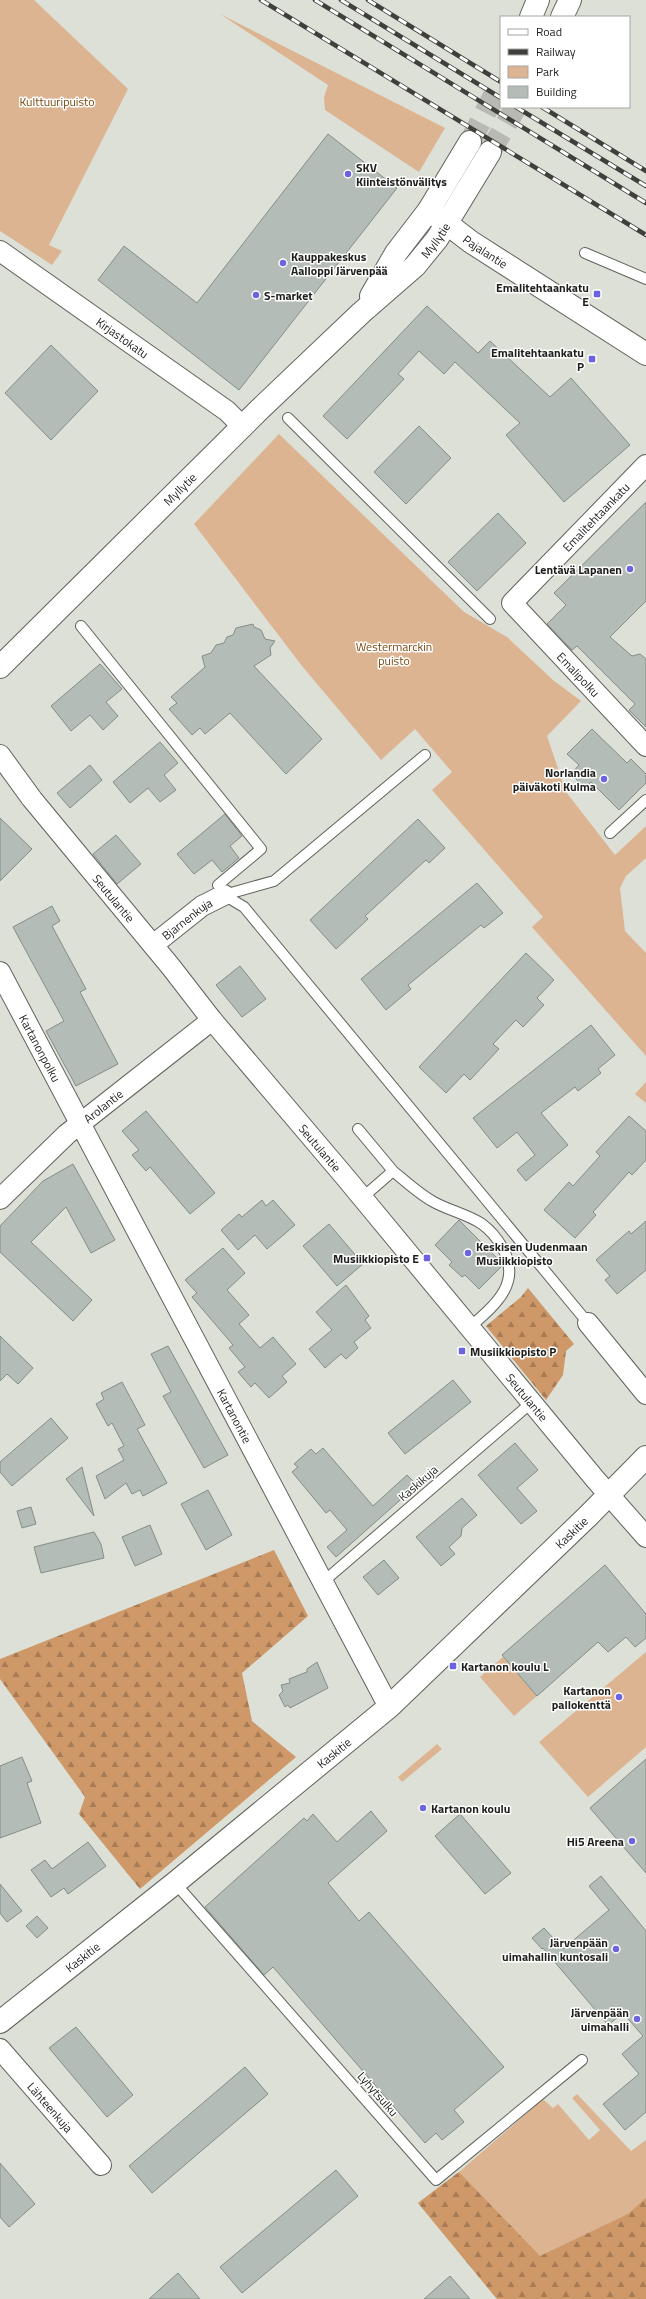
<svg xmlns="http://www.w3.org/2000/svg" width="646" height="2299" viewBox="0 0 646 2299" font-family="'Titillium Web',sans-serif">
<style>
.green{fill:#dcb491}
.forest{fill:url(#forest-firs)}
.building{fill:#b3bcb6;stroke:#848d87}
.lines{fill:none;stroke-linecap:round;stroke-linejoin:round}
.tertiary-tunnel{stroke:#b7b9b2;stroke-width:22;stroke-dasharray:22 11;stroke-linecap:butt}
.service-casing{stroke:#60635b;stroke-width:12}
.minor-casing{stroke:#60635b;stroke-width:22}
.tertiary-casing{stroke:#60635b;stroke-width:24}
.service{stroke:#fff;stroke-width:10}
.minor{stroke:#fff;stroke-width:20}
.tertiary{stroke:#fff;stroke-width:22}
.rail-casing{stroke:#3f403c;stroke-width:4.5}
.rail{stroke:#fff;stroke-width:3;stroke-dasharray:9;stroke-linecap:butt}
.poi-dot{fill:#6b64de;stroke:#fff;stroke-width:1.5}
.labels{text-anchor:middle;dominant-baseline:central;stroke-width:3;stroke-linejoin:round;paint-order:stroke}
.park-label{font-size:12px;fill:#7b480e;stroke:#fff}
.poi-label{font-size:12px;font-weight:bold;fill:#1e1f1c;stroke:#fff;text-anchor:end}
.street-label{font-size:12px;fill:#1e1f1c;stroke:#fff}
</style>
<defs>
<pattern id="forest-firs" width="22" height="20" patternUnits="userSpaceOnUse"><rect width="22" height="20" fill="#ce9868"/><path d="M5 1l3.5 6h-7zM16 11l3.5 6h-7z" fill="#a77b55"/></pattern>
</defs>
<rect width="100%" height="100%" fill="#dde0d7"/>
<!-- green -->
<path class="green" d="M0,0H34L128,89L49,245L62,251L52,265L0,231Z
M220,14L445,128L419,172L325,110L324,97L328,85Z
M279,434L464,612L507,637L553,680L581,701L547,736L566,792L615,855L646,826V858L626,876L620,888L625,931L646,953V1056L532,927L543,917L432,790L452,772L415,729L381,760L302,666L194,524Z
M646,1082V1103L635,1094Z
M646,1652V1747L588,1797L539,1742Z
M503,1657L537,1696L514,1716L480,1677Z
M437,1744L442,1749L402,1782L398,1777Z
M577,2094L631,2151L646,2140V2299H497L418,2203L459,2172L543,2099L553,2108L558,2104L589,2140L600,2130L572,2098Z"/>
<!-- forest -->
<path class="forest" d="M528,1288L574,1344L566,1351L563,1375L546,1400L486,1326L521,1297Z
M274,1550L308,1616L242,1673L252,1721L296,1757L140,1889L79,1814L85,1797L0,1679V1659Z
M459,2172L540,2256L628,2214L646,2198V2299H497L418,2203Z"/>
<!-- building -->
<path class="building" d="M328,134L397,188L239,390L98,280L124,246L197,303Z
M427,306L478,353L490,341L550,397L571,378L630,445L564,502L506,435L520,423L455,362L444,374L419,351L398,374L404,379L347,439L323,416Z
M51,345L98,391L51,440L5,393Z
M419,426L451,458L406,504L374,472Z
M646,502V601L610,637L632,656L640,654L646,659V727L629,710L635,704L577,646L572,650L547,624L566,605L554,593Z
M498,513L526,543L477,591L448,562Z
M253,624L254,627L261,630L265,639L275,641L270,648L271,655L254,666L322,739L286,774L230,713L205,734L200,728L192,735L169,709L177,703L171,697L205,667L202,656L211,653L216,645L224,643L227,637L233,635L236,628Z
M100,664L122,689L106,702L118,716L103,730L90,715L71,731L51,706Z
M592,729L627,763L631,759L646,774V783L619,810L591,782L585,788L571,774L579,765L567,754Z
M160,742L178,763L164,775L176,790L160,802L148,788L130,803L113,782Z
M90,765L102,780L70,808L57,793Z
M225,814L242,836L230,846L239,858L222,872L212,860L194,874L177,854Z
M0,818L32,849L0,881Z
M418,819L445,848L429,863L426,860L365,916L368,919L336,949L310,920Z
M116,835L141,864L117,884L93,854Z
M477,883L503,913L484,928L481,925L408,985L411,989L386,1010L361,979Z
M52,906L60,921L52,926L86,989L80,992L118,1064L76,1086L46,1031L64,1021L13,927Z
M526,953L554,980L537,998L544,1005L523,1027L516,1020L493,1044L499,1049L470,1080L464,1074L446,1093L419,1067Z
M240,966L266,999L242,1017L216,985Z
M591,1025L615,1055L598,1069L601,1073L578,1091L575,1087L541,1113L568,1145L526,1181L517,1170L535,1155L517,1132L497,1148L473,1118Z
M146,1111L215,1193L190,1214L150,1167L146,1171L132,1155L139,1150L122,1131Z
M629,1116L646,1131V1160L632,1175L629,1172L593,1212L596,1215L575,1238L544,1210L569,1182L573,1186L600,1156L596,1152Z
M73,1164L115,1240L91,1253L66,1207L31,1242L92,1300L73,1321L0,1252V1226L43,1181Z
M262,1200L266,1206L273,1200L295,1225L267,1249L255,1235L238,1250L221,1230L239,1214L242,1217Z
M459,1220L501,1262L502,1266L479,1289L465,1275L462,1277L449,1265L452,1262L435,1245Z
M646,1221V1270L617,1294L605,1280L610,1276L596,1260L629,1231L631,1234Z
M329,1224L363,1264L337,1286L303,1246Z
M223,1248L245,1273L227,1290L249,1315L239,1324L260,1348L273,1337L296,1364L282,1376L287,1382L269,1398L255,1383L251,1387L238,1372L245,1367L229,1348L233,1345L192,1297L197,1293L185,1280Z
M346,1285L369,1316L365,1320L371,1328L354,1342L358,1348L346,1359L341,1354L325,1368L309,1349L332,1330L316,1312Z
M0,1336L33,1368L18,1384L7,1374L0,1381Z
M168,1346L228,1455L204,1468L163,1396L171,1392L151,1354Z
M453,1380L471,1402L405,1454L388,1433Z
M122,1382L145,1425L137,1429L167,1483L143,1496L140,1490L132,1494L126,1483L105,1499L96,1476L124,1460L118,1449L124,1446L112,1423L108,1426L96,1404L104,1399L101,1393Z
M51,1418L68,1438L12,1486L0,1472V1462Z
M515,1443L538,1470L517,1488L537,1511L521,1524L478,1475Z
M323,1448L373,1506L407,1475L417,1485L336,1557L327,1547L347,1530L330,1510L326,1513L292,1472L298,1467L294,1464L311,1449L316,1454Z
M82,1467L94,1516L66,1479Z
M208,1490L232,1535L206,1550L181,1504Z
M462,1498L477,1515L462,1528L461,1536L449,1547L455,1554L441,1566L416,1537Z
M31,1507L36,1524L22,1528L17,1511Z
M150,1525L162,1554L135,1566L122,1537Z
M94,1532L101,1544L104,1558L41,1573L34,1547Z
M384,1560L399,1578L378,1595L363,1577Z
M605,1565L646,1614V1638L635,1647L626,1637L608,1652L598,1642L537,1696L502,1655Z
M317,1662L328,1688L290,1708L288,1705L285,1707L279,1695L283,1691L281,1685L290,1683L289,1679L307,1672V1669Z
M22,1757L32,1781L27,1783L41,1823L0,1838V1766Z
M646,1759V1873L590,1808Z
M371,1811L387,1831L328,1883L359,1921L369,1912L504,2067L454,2110L464,2122L442,2140L436,2133L425,2143L273,1967L264,1975L205,1907L304,1818L307,1821L313,1814L337,1842Z
M460,1814L511,1873L485,1894L435,1836Z
M88,1842L106,1866L68,1894L64,1888L51,1897L31,1870L45,1860L52,1869Z
M601,1876L646,1931V2112L625,2130L603,2104L639,2074L622,2054L643,2036L623,2013L608,2025L543,1948L542,1949L532,1938L544,1928L563,1949L609,1910L589,1886Z
M0,1884L22,1911L7,1922L0,1913Z
M37,1916L48,1928L37,1938L26,1926Z
M76,2027L133,2095L107,2117L49,2048Z
M245,2067L268,2094L152,2193L129,2166Z
M0,2163L35,2204L9,2227L0,2217Z
M336,2170L358,2196L242,2293L220,2267Z
M178,2273L200,2299H149Z
M450,2276L470,2299H424Z"/>
<g class="lines">
<!-- tertiary-tunnel -->
<path class="tertiary-tunnel" d="M470,142L501,82
M490,152L516,107"/>
<!-- service casing -->
<g class="service-casing">
<path id="service" d="M585,253L646,279
M288,418L490,619
M81,626L261,849L218,885
M610,833L646,800
M224,895L244,907L588,1323
M224,895L274,881L425,755
M358,1129L393,1171
M362,1198L393,1171C405,1181 418,1193 432,1201C447,1210 467,1214 482,1224C490,1230 497,1238 502,1247C523,1283 495,1305 469,1328
M323,1582L531,1403
M175,1883L436,2180L582,2060"/>
</g>
<!-- minor casing -->
<g class="minor-casing">
<g id="minor">
<path id="s1" d="M0,251L227,411L243,427"/>
<path id="s2" d="M646,465L512,603L646,746"/>
<path id="s3" d="M0,755L32,799L171,967L212,1020L346,1178L595,1479L646,1537"/>
<path id="s4" d="M153,945L202,906L224,895"/>
<path id="s5" d="M0,972L389,1707"/>
<path id="s6" d="M0,1199L67,1134L212,1020"/>
<path d="M588,1323L646,1394"/>
<path id="s7" d="M0,2049L101,2165"/>
</g>
</g>
<!-- tertiary casing -->
<g class="tertiary-casing">
<g id="tertiary">
<path d="M531,17L538,0"/>
<path d="M562,17L570,0"/>
<path id="s8" d="M429,210L471,242L646,354"/>
<path d="M371,296L396,253L429,210L470,142"/>
<path id="s9" d="M0,667L260,409L361,313L415,266L437,239L490,152"/>
<path id="s10" d="M0,2022L175,1883L389,1707L588,1516L646,1457"/>
</g>
</g>
<!-- service -->
<use href="#service" class="service"/>
<!-- minor -->
<use href="#minor" class="minor"/>
<!-- tertiary -->
<use href="#tertiary" class="tertiary"/>
<!-- rail casing -->
<g class="rail-casing">
<path id="rail" d="M261,0L646,235
M315,0L646,203
M341,0L501,98
M368,0L501,82
M516,107L646,186
M542,107L646,171"/>
</g>
<!-- rail -->
<use href="#rail" class="rail"/>
</g>
<!-- markers -->
<g class="poi-dot">
<circle cx="348" cy="174" r="4"/>
<circle cx="283" cy="263" r="4"/>
<rect x="593" y="290" width="8" height="8" rx="2"/>
<circle cx="256" cy="295" r="4"/>
<rect x="588" y="355" width="8" height="8" rx="2"/>
<circle cx="630" cy="569" r="4"/>
<circle cx="604" cy="779" r="4"/>
<circle cx="468" cy="1253" r="4"/>
<rect x="423" y="1254" width="8" height="8" rx="2"/>
<rect x="458" y="1347" width="8" height="8" rx="2"/>
<rect x="449" y="1662" width="8" height="8" rx="2"/>
<circle cx="619" cy="1697" r="4"/>
<circle cx="423" cy="1808" r="4"/>
<circle cx="632" cy="1841" r="4"/>
<circle cx="616" cy="1949" r="4"/>
<circle cx="637" cy="2019" r="4"/>
</g>
<g class="labels">
<!-- park labels -->
<g class="park-label">
<text x="57" y="101">Kulttuuripuisto</text>
<text x="394" y="646">Westermarckin<tspan x="394" dy="14">puisto</tspan></text>
</g>
<!-- poi labels -->
<g class="poi-label">
<text x="356" y="167" text-anchor="start">SKV<tspan x="356" dy="14">Kiinteistönvälitys</tspan></text>
<text x="291" y="256" text-anchor="start">Kauppakeskus<tspan x="291" dy="14">Aalloppi Järvenpää</tspan></text>
<text x="589" y="287">Emalitehtaankatu<tspan x="589" dy="14">E</tspan></text>
<text x="264" y="295" text-anchor="start">S-market</text>
<text x="584" y="352">Emalitehtaankatu<tspan x="584" dy="14">P</tspan></text>
<text x="622" y="569">Lentävä Lapanen</text>
<text x="596" y="772">Norlandia<tspan x="596" dy="14">päiväkoti Kulma</tspan></text>
<text x="476" y="1246" text-anchor="start">Keskisen Uudenmaan<tspan x="476" dy="14">Musiikkiopisto</tspan></text>
<text x="419" y="1258">Musiikkiopisto E</text>
<text x="470" y="1351" text-anchor="start">Musiikkiopisto P</text>
<text x="461" y="1666" text-anchor="start">Kartanon koulu L</text>
<text x="611" y="1690">Kartanon<tspan x="611" dy="14">pallokenttä</tspan></text>
<text x="431" y="1808" text-anchor="start">Kartanon koulu</text>
<text x="624" y="1841">Hi5 Areena</text>
<text x="608" y="1942">Järvenpään<tspan x="608" dy="14">uimahallin kuntosali</tspan></text>
<text x="629" y="2012">Järvenpään<tspan x="629" dy="14">uimahalli</tspan></text>
</g>
<!-- street labels -->
<g class="street-label">
<text stroke="none"><textPath href="#s9" startOffset="610">Myllytie</textPath></text>
<text stroke="none"><textPath href="#s8" startOffset="70">Pajalantie</textPath></text>
<text stroke="none"><textPath href="#s1" startOffset="150">Kirjastokatu</textPath></text>
<text stroke="none"><textPath href="#s9" startOffset="253">Myllytie</textPath></text>
<text transform="translate(596 517) rotate(-46)">Emalitehtaankatu</text>
<text stroke="none"><textPath href="#s2" startOffset="290">Emalipolku</textPath></text>
<text stroke="none"><textPath href="#s3" startOffset="183">Seutulantie</textPath></text>
<text stroke="none"><textPath href="#s4" startOffset="43">Bjarnenkuja</textPath></text>
<text stroke="none"><textPath href="#s5" startOffset="86">Kartanonpolku</textPath></text>
<text stroke="none"><textPath href="#s6" startOffset="139">Arolantie</textPath></text>
<text stroke="none"><textPath href="#s3" startOffset="507">Seutulantie</textPath></text>
<text stroke="none"><textPath href="#s3" startOffset="831">Seutulantie</textPath></text>
<text stroke="none"><textPath href="#s5" startOffset="502">Kartanontie</textPath></text>
<text transform="translate(418 1483) rotate(-41)">Kaskikuja</text>
<text stroke="none"><textPath href="#s10" startOffset="753">Kaskitie</textPath></text>
<text stroke="none"><textPath href="#s10" startOffset="429">Kaskitie</textPath></text>
<text stroke="none"><textPath href="#s10" startOffset="105">Kaskitie</textPath></text>
<text transform="translate(378 2094) rotate(49)">Lyhytsulku</text>
<text stroke="none"><textPath href="#s7" startOffset="77">Lähteenkuja</textPath></text>
</g>
</g>
<!-- legend -->
<rect x="500" y="16" width="130" height="92" fill="#ffffff" stroke="#a5a5a4"/>
<rect x="508" y="29" width="20" height="6" fill="#ffffff" stroke="#a5a5a4"/>
<text x="536" y="36" font-size="12" fill="#1e1f1c">Road</text>
<rect x="508" y="49" width="20" height="6" fill="#3f403c" stroke="#a5a5a4"/>
<text x="536" y="56" font-size="12" fill="#1e1f1c">Railway</text>
<rect x="508" y="66" width="20" height="12" fill="#dcb491" stroke="#a5a5a4"/>
<text x="536" y="76" font-size="12" fill="#1e1f1c">Park</text>
<rect x="508" y="86" width="20" height="12" fill="#b3bcb6" stroke="#a5a5a4"/>
<text x="536" y="96" font-size="12" fill="#1e1f1c">Building</text>
</svg>
